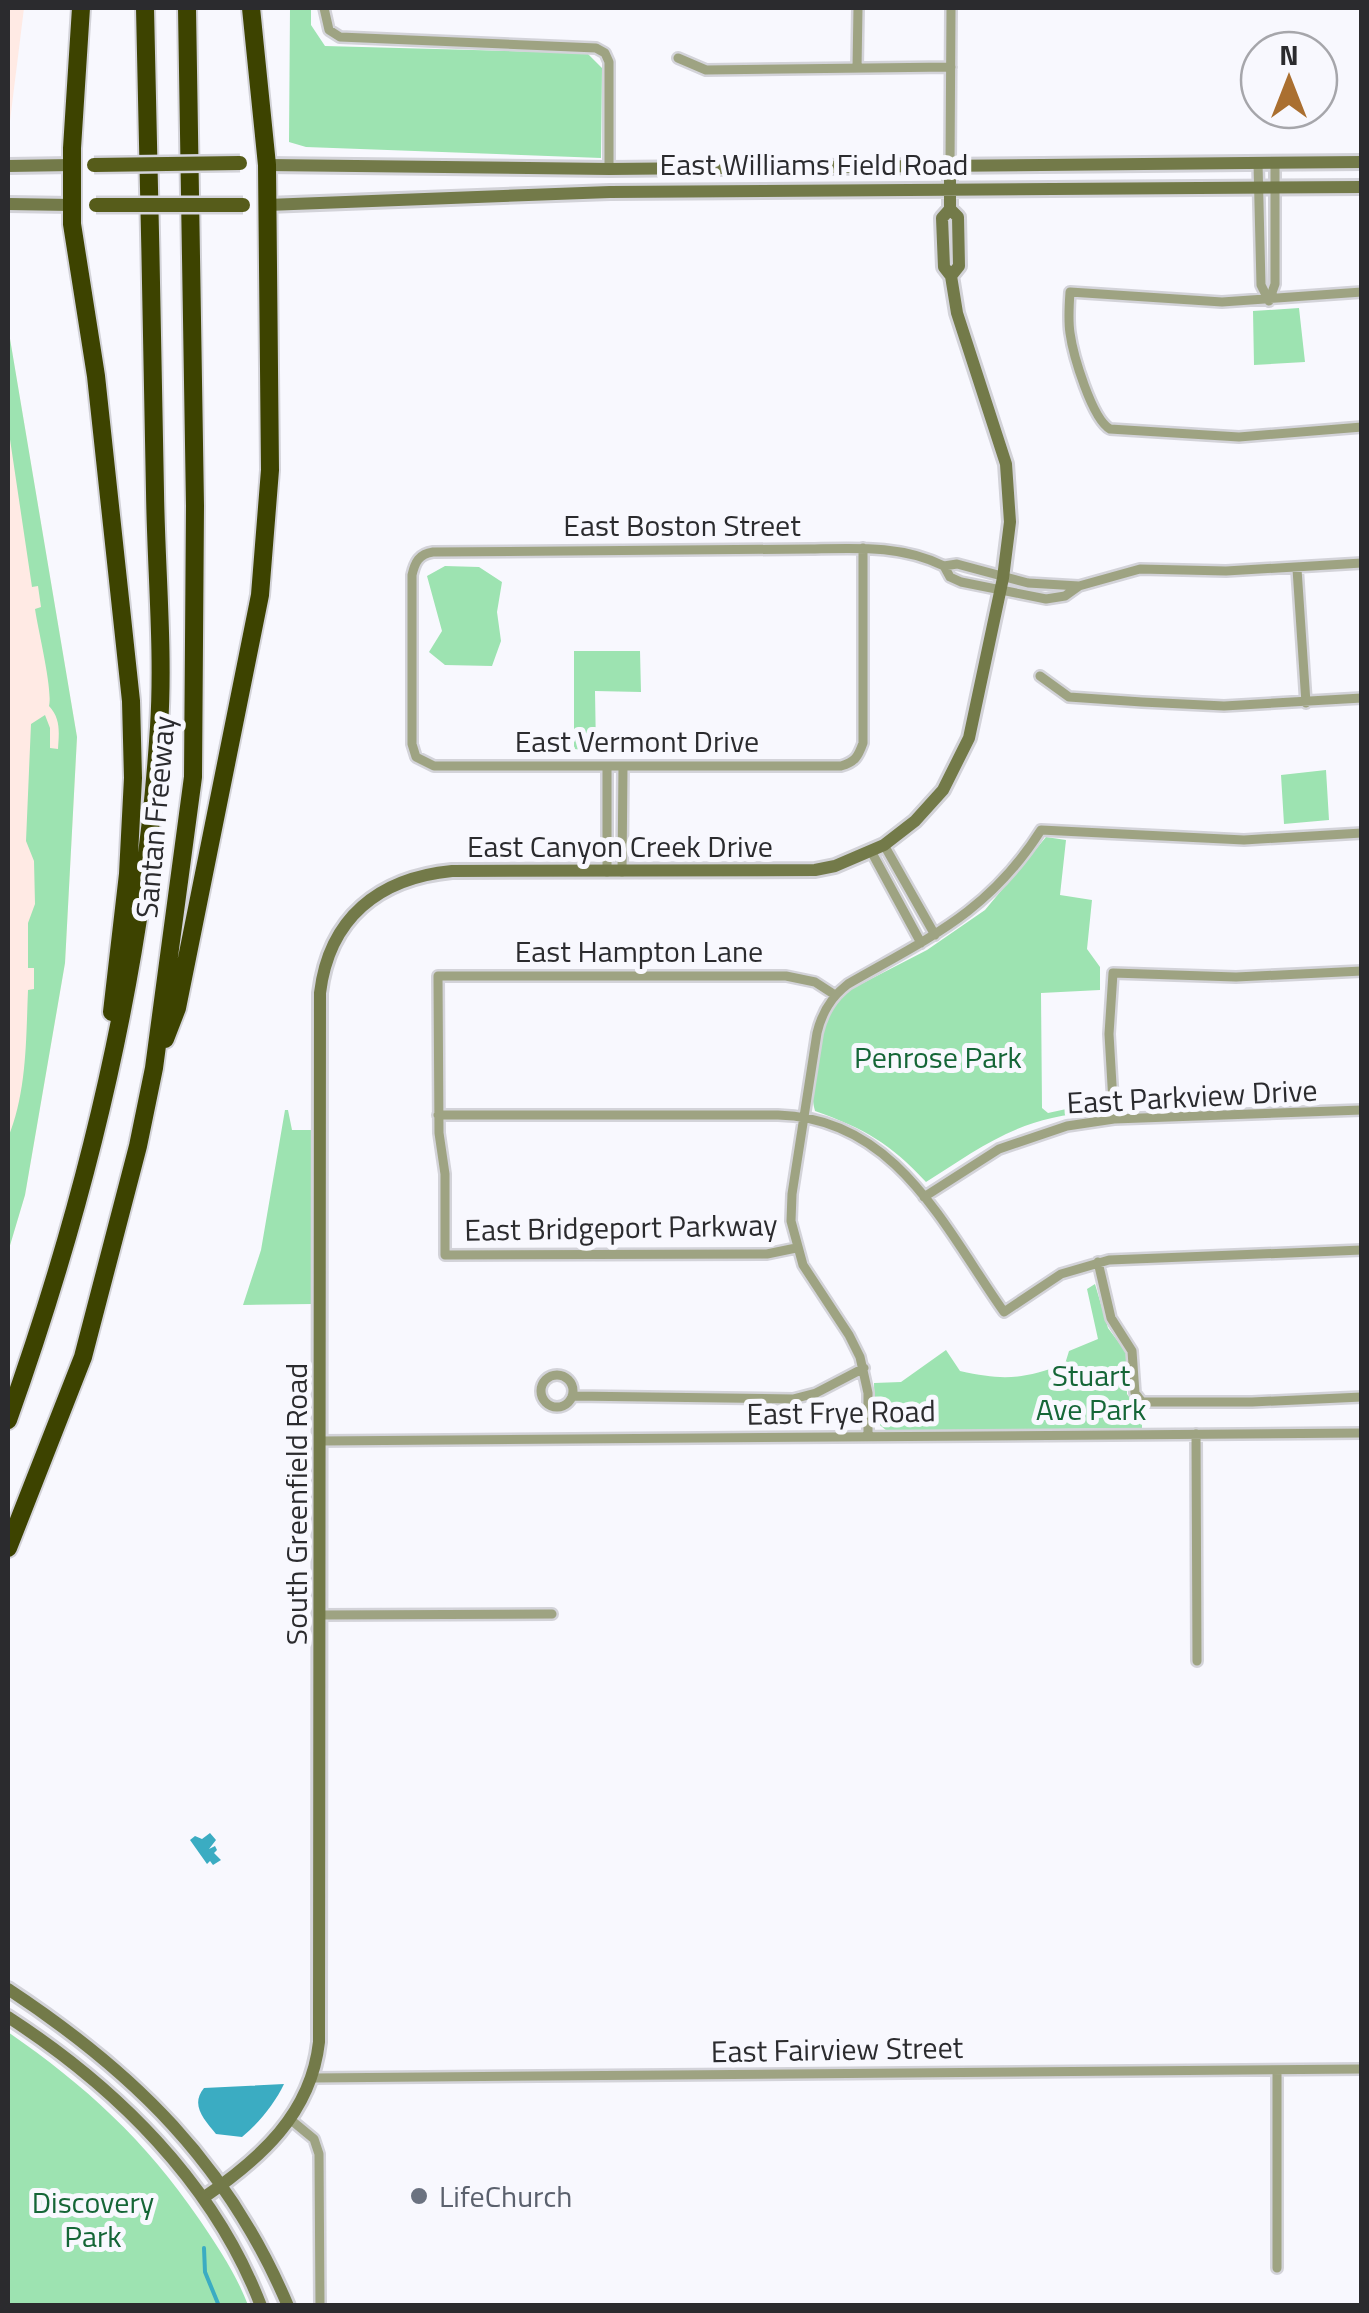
<svg xmlns="http://www.w3.org/2000/svg" width="1369" height="2313" viewBox="0 0 1369 2313" font-family="'Titillium Web',sans-serif">
<style>
.commercial{fill:#ffeae4}
.green{fill:#9de3b1}
.water{fill:#3bacc2}
.lines{fill:none;stroke-linecap:round;stroke-linejoin:round}
.stream{stroke:#3bacc2;stroke-width:4}
.street-casing{stroke:#d3d3d9;stroke-width:14}
.secondary-casing{stroke:#d3d3d9;stroke-width:18}
.highway-casing{stroke:#d3d3d9;stroke-width:22}
.street{stroke:#9ea382;stroke-width:9}
.secondary{stroke:#737a49;stroke-width:12}
.highway{stroke:#3d4300;stroke-width:18}
.primary-bridge-casing{stroke:#d3d3d9;stroke-width:19;stroke-linecap:butt}
.primary-bridge{stroke:#565c1a;stroke-width:14}
.worship-dot{fill:#6b7280;stroke:#f8f8fe;stroke-width:4}
.labels{text-anchor:middle;dominant-baseline:central;stroke-width:10;stroke-linejoin:round;paint-order:stroke}
.street-label{font-size:30px;fill:#2b2b2e;stroke:#f8f8fe}
.park-label{font-size:30px;fill:#156637;stroke:#f8f8fe}
.worship-label{font-size:30px;fill:#5b616d;stroke:#f8f8fe;text-anchor:start}
</style>
<rect width="100%" height="100%" fill="#f8f8fe"/>
<!-- commercial -->
<path class="commercial" d="M8,8H24L8,137Z
M8,327L77,737L65,963L25,1195L8,1252Z"/>
<!-- green -->
<path class="green" d="M290,8H311V25L325,46L587,53L602,68L601,158L306,147L289,142Z
M1299,308L1305,362L1254,365L1253,311Z
M8,327L77,737L65,963L25,1195L8,1252V1138C27,1092 26,1039 28,990L34,989V968H28V923L35,904L34,861L26,841L31,724L45,715L50,728V748L58,749C59,732 61,719 49,706C53,690 38,630 35,609L41,607L38,586L32,587L8,426Z
M445,566L479,567L502,582L497,612L501,641L492,666L445,665L429,652L442,631L427,576Z
M574,651H640L641,692L595,691L596,751L574,749Z
M1326,770L1329,820L1284,824L1281,775Z
M1046,837L1066,840L1060,895L1092,900L1087,949L1100,967V990L1041,993L1042,1108L1048,1113L1103,1101C1090,1116 1071,1113 1052,1118C1005,1128 967,1156 926,1182C890,1143 865,1129 815,1111C806,1081 823,1029 832,999L927,950L985,910Z
M285,1110H288L292,1130H311L312,1304L243,1305L261,1250Z
M1095,1284L1108,1328L1126,1352L1127,1394L1142,1414V1428L887,1431L875,1421L874,1383L901,1382L946,1350L960,1371C1005,1381 1022,1379 1065,1364L1069,1351L1098,1339L1087,1289Z
M8,2032C86,2086 145,2140 199,2219C218,2247 236,2274 248,2305H8Z"/>
<!-- water -->
<path class="water" d="M210,1833L216,1840L209,1849L215,1846L217,1850L214,1853L221,1860L213,1865L210,1861L207,1864L190,1840L195,1836L202,1839Z
M284,2084C275,2103 259,2123 242,2137L216,2134C204,2119 190,2105 204,2088Z"/>
<g class="lines">
<!-- stream -->
<path class="stream" d="M204,2248L205,2272L219,2306"/>
<!-- street casing -->
<g class="street-casing">
<path id="street" d="M324,8L329,30L340,37L596,48L605,53L609,62V169
M678,58L706,70L951,67
M857,68L858,8
M1258,163L1261,285L1269,301
M950,165L951,8
M1362,292L1222,302L1070,292C1069,306 1068,320 1070,333C1073,355 1092,419 1110,429L1239,437L1362,427
M1269,301L1275,284V163
M863,548V743C858,757 855,762 841,766H434L416,757L412,744V575C415,562 419,554 433,552L810,549C857,548 902,545 944,566
M1297,569L1306,703
M1079,586L1028,583L957,564L944,566L950,577L961,582L1046,599L1065,596L1079,586L1140,569L1226,571L1362,563
M1040,676L1069,697L1142,702L1224,706L1362,698
M884,845L935,935
M871,851L921,943
M607,872V766
M622,872L623,766
M438,1115H778C896,1118 944,1227 1004,1312L1061,1274L1109,1260L1362,1250
M1114,1119L1109,1034L1113,973L1236,977L1362,971
M924,1197L999,1149L1067,1126L1114,1119L1362,1110
M796,1248L767,1254L445,1255V1174L439,1133L438,976H786L815,982L835,995
M1098,1262L1111,1318L1132,1351L1135,1393L1142,1402H1252L1362,1397
M541 1391a16 16 0 1 1 32 0a16 16 0 1 1-32 0Z
M572,1396L793,1399L816,1393L864,1368
M1196,1434L1197,1661
M868,1436V1393L860,1357L849,1335L803,1265L791,1221L792,1194L817,1033C822,1012 831,997 848,984C930,937 989,912 1041,830L1244,840L1362,833
M321,1441L1362,1433
M320,1615L552,1614
M1277,2070V2268
M313,2078L1362,2069
M291,2120L314,2139L319,2154L320,2306"/>
</g>
<!-- secondary casing -->
<g class="secondary-casing">
<path id="secondary" d="M267,165L609,169L1362,162
M8,166L72,165
M8,204L72,205
M267,205L610,192L1362,187
M950,209L958,217L959,266L951,276
M8,1989C134,2072 228,2164 288,2306
M8,2017C116,2087 214,2183 261,2306
M203,2198C260,2159 311,2114 319,2042L320,993C329,918 379,878 452,871L815,870L835,866L884,845L915,821L943,790L969,738L1003,578L1010,522L1006,464L957,313L951,276L944,267L942,218L950,209V165"/>
</g>
<!-- highway casing -->
<g class="highway-casing">
<path id="highway" d="M81,8L72,148V224L96,376L131,701L133,778L128,874L112,1012
M165,1039L177,1008L260,595L270,470L267,165L251,8
M8,1420C88,1196 144,965 159,727C164,651 156,568 155,492C152,331 149,169 145,8
M8,1548L83,1357L138,1146L154,1068L193,777L195,506L187,8"/>
</g>
<!-- street -->
<use href="#street" class="street"/>
<!-- secondary -->
<use href="#secondary" class="secondary"/>
<!-- highway -->
<use href="#highway" class="highway"/>
<!-- primary-bridge casing -->
<g class="primary-bridge-casing">
<path id="primary-bridge" d="M94,165L240,163
M96,205H243"/>
</g>
<!-- primary-bridge -->
<use href="#primary-bridge" class="primary-bridge"/>
</g>
<!-- markers -->
<circle class="worship-dot" cx="419" cy="2196" r="10"/>
<g class="labels">
<!-- street labels -->
<g class="street-label">
<text x="814" y="164">East Williams Field Road</text>
<text x="682" y="525">East Boston Street</text>
<text x="637" y="741">East Vermont Drive</text>
<text transform="translate(155 817) rotate(-85)">Santan Freeway</text>
<text x="620" y="846">East Canyon Creek Drive</text>
<text x="639" y="951">East Hampton Lane</text>
<text transform="translate(1192 1096) rotate(-3)">East Parkview Drive</text>
<text transform="translate(621 1227) rotate(-1)">East Bridgeport Parkway</text>
<text transform="translate(841 1412) rotate(-1)">East Frye Road</text>
<text transform="translate(296 1504) rotate(-90)">South Greenfield Road</text>
<text transform="translate(837 2049) rotate(-1)">East Fairview Street</text>
</g>
<!-- park labels -->
<g class="park-label">
<text x="938" y="1057">Penrose Park</text>
<text x="1091" y="1375">Stuart<tspan x="1091" dy="34">Ave Park</tspan></text>
<text x="93" y="2202">Discovery<tspan x="93" dy="34">Park</tspan></text>
</g>
<!-- worship labels -->
<g class="worship-label">
<text x="439" y="2196">LifeChurch</text>
</g>
</g>
<!-- border -->
<rect width="1369" height="2313" fill="none" stroke="#2b2b2e" stroke-width="20"/>
<!-- north arrow -->
<g transform="translate(1289 80)"><circle r="48" fill="#f8f8fe" stroke="#a6a6ab" stroke-width="2.5"/>
<path d="M0-8L18 38L0 25L-18 38Z" fill="#aa6f30"/>
<text y="-15" font-size="28" font-weight="bold" text-anchor="middle" fill="#2b2b2e">N</text>
</g>
</svg>
